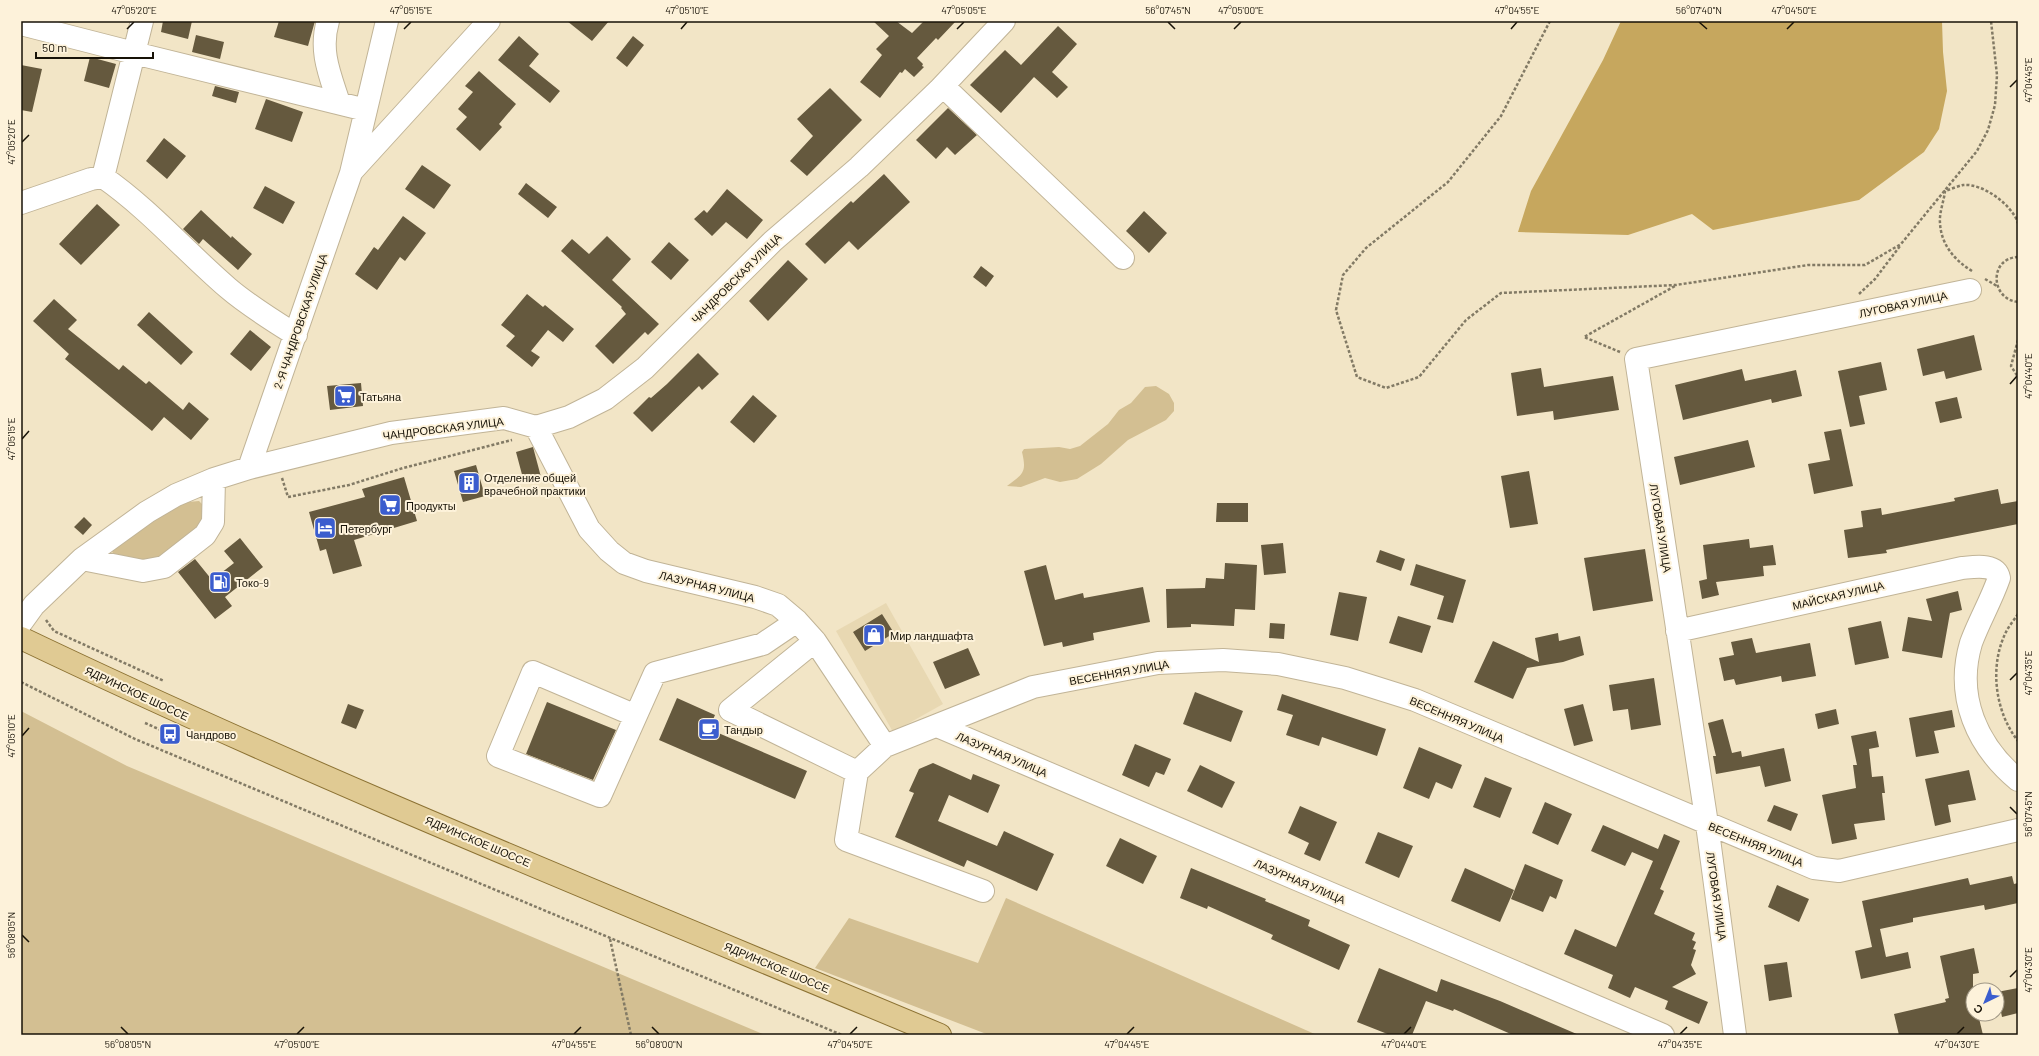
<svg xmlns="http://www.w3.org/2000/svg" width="2039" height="1056" viewBox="0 0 2039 1056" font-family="Barlow,sans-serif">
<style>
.built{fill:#e8d8b2}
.green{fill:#d3bf92}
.water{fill:#c6a75e}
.building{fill:#65593e}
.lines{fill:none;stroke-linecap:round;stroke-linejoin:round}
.minor-casing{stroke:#c1b497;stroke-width:24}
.major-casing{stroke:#8c7233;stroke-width:24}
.path{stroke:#827a65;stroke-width:2.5;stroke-dasharray:3 2;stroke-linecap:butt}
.minor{stroke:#fff;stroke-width:22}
.major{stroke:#e0ca93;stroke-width:22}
.ticks{fill:none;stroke:#171207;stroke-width:1.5}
.labels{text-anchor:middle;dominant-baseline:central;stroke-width:4;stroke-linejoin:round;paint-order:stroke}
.street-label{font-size:11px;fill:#171207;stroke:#fdf2da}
.poi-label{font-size:11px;fill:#171207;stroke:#fdf2da;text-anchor:start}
.neatline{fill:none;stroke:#171207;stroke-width:1.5}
.ticks-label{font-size:10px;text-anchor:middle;fill:#171207}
</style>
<rect width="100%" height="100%" fill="#f2e5c6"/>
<!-- built -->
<path class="built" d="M886,603L943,704L893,732L836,631Z"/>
<!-- green -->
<path class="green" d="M1156,386L1169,394L1174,403V411L1166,420L1128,440L1101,464L1077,479L1060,482L1045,478L1021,487L1007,486C1023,474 1027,473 1022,452L1024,449L1059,447L1070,449L1080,446L1108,424L1119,410L1131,403L1145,387Z
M199,501L205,507L199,527L152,562L112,557L113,548L177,503Z
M21,711L127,766L765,1035H21Z
M1006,898L1317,1035H989L815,968L849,918L978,963Z"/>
<!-- water -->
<path class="water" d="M1621,21H1942L1943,52L1947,91L1939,129L1924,152L1859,200L1713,230L1692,214L1628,235L1518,232L1531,191L1603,60Z"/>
<!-- building -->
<path class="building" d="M163,21H192L188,39L161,32Z
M279,21H315L308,46L274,37Z
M567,21H609L592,41Z
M873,21H896L912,33L924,21H956L938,40L936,38L917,58L923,64L922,66L924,67L914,77L905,69L902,73L900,72L880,98L860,82L882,55L876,49L889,36Z
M1058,26L1077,44L1052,72L1068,87L1057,98L1034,77L1001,113L970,85L1005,50L1021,65Z
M196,35L224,42L220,59L192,52Z
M519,36L539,54L529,66L560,91L550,103L498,60Z
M633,36L644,45L627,67L616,58Z
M90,57L116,64L109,88L84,81Z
M21,65L42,69L32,112L21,110Z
M479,71L516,104L499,124L502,127L480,151L456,129L467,117L458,109L473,92L465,86Z
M215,86L239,92L236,103L212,96Z
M830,88L862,120L807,176L790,161L813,136L797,119Z
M266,99L303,112L292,142L255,129Z
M948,108L977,135L955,155L947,147L936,159L916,140Z
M164,138L186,156L167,179L146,161Z
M422,165L451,185L434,209L405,189Z
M884,174L910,202L858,250L849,241L825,264L805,244L851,201L853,203Z
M526,183L557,207L548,218L518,194Z
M265,186L295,202L283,224L253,208Z
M727,189L763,220L747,239L726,222L712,236L694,219L704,210L707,213Z
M97,204L120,225L81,265L59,244Z
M201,210L231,238L232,236L252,254L238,270L203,239L199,244L183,229Z
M1144,211L1167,233L1149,253L1126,231Z
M403,216L426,233L405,261L400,257L377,290L355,274L374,247L378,250Z
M607,236L631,259L612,280L659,324L648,335L645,332L613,364L595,346L626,314L621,308L622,307L561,251L572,239L589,254Z
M669,242L689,260L671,280L651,262Z
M788,260L808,279L768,321L749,301Z
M981,266L994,276L986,287L973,277Z
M527,294L543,307L545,305L574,329L563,342L548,330L531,351L540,357L532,367L506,346L515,336L501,325Z
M54,299L77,320L68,329L119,370L123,365L146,384L149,381L183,410L189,402L209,419L191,440L164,417L152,431L65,359L69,354L33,321Z
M149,312L193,352L181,365L137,325Z
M250,330L271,347L251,371L230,354Z
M1974,335L1982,370L1946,379L1944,371L1923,376L1917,349Z
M698,353L719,374L702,390L699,386L652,432L633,413L649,397L651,398L667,384Z
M1881,362L1887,390L1859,396L1865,424L1850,427L1838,371Z
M1541,368L1544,387L1613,376L1619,410L1554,420L1553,411L1517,416L1511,373Z
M1742,369L1745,381L1796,370L1802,396L1772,403L1771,399L1683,420L1675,385Z
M361,383L363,406L330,410L327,386Z
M753,395L777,416L754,443L730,422Z
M1957,397L1962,418L1940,423L1935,402Z
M1841,429L1853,486L1814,494L1808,464L1830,460L1824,432Z
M1748,440L1755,467L1680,485L1674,457Z
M533,447L541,477L524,482L516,452Z
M476,465L485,496L463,502L454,471Z
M1529,471L1538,524L1510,528L1501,476Z
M404,477L417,521L354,540L362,566L333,574L326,549L320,551L309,512L365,497L362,489Z
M1998,489L2001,504L2018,501V524L1886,550L1887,553L1848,558L1844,530L1863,527L1861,511L1881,508L1882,515L1955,501L1954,498Z
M1217,503H1248V522H1216Z
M84,517L92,525L83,535L74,527Z
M240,538L263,567L225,597L232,606L215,619L178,572L195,559L212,580L234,563L224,551Z
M1749,539L1750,548L1773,545L1776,565L1763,566L1764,576L1716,582L1719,595L1702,599L1699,581L1707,579L1703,545Z
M1283,543L1286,573L1264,575L1261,545Z
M1645,549L1653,601L1593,611L1584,558Z
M1380,550L1405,559L1401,571L1376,562Z
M1225,563L1257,565L1255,610L1235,609L1234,626L1191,624V627L1167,628L1166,589L1205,588L1206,578L1224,579Z
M1416,564L1466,580L1453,623L1437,619L1444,596L1410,585Z
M1046,565L1055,600L1083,593L1084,598L1143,587L1150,622L1093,633L1094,640L1063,647L1062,642L1044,646L1024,571Z
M1958,591L1962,610L1950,613L1942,658L1902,651L1908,617L1932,621L1926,599Z
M1339,592L1367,597L1358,641L1330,635Z
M882,614L894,633L865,651L853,632Z
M1398,616L1431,626L1422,653L1389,643Z
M1881,621L1889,658L1855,665L1848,628Z
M1270,623L1285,624L1284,639L1269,638Z
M1558,633L1559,641L1580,636L1584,655L1563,662L1527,668L1513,699L1474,682L1493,641L1539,662L1535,638Z
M1752,638L1756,653L1810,643L1816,676L1782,682L1781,676L1736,685L1734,679L1724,681L1719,658L1734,655L1731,642Z
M968,648L980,675L945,689L933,662Z
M1654,678L1661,725L1631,730L1628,709L1613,711L1609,685Z
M1195,692L1243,711L1231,742L1183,724Z
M1282,694L1386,729L1377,756L1322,737L1319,746L1286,735L1293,715L1277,710Z
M677,698L715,715L709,729L807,771L795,799L659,740Z
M547,702L616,730L593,780L526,754Z
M348,704L364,710L356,729L341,723Z
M1583,704L1593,741L1574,746L1564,709Z
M1836,709L1839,724L1818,729L1815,714Z
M1952,710L1955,727L1934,731L1939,753L1916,757L1909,718Z
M1723,719L1732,753L1741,751L1742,757L1784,748L1791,781L1765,787L1760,766L1716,774L1713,756H1716L1708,723Z
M1876,731L1879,747L1869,749L1872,777L1883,776L1885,793H1882L1885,820L1854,824L1857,839L1832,844L1822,795L1856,788L1853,765H1857L1851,736Z
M1135,744L1171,759L1164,775L1156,772L1149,787L1122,775Z
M1419,747L1462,765L1452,789L1436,782L1429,799L1403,788Z
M933,763L971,780L973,774L1000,785L988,813L949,795L938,821L997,846L1004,831L1054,854L1037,891L967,860L964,867L895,837L914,793L909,791L919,769Z
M1200,765L1235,782L1222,808L1187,791Z
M1969,770L1976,800L1948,805L1951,822L1935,826L1925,779Z
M1485,777L1512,788L1500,818L1473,807Z
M1545,802L1572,814L1558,845L1532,833Z
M1774,805L1798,814L1791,831L1767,821Z
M1300,806L1337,822L1320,861L1304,854L1309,843L1288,833Z
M1603,825L1658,849L1664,834L1680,841L1660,889L1664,891L1654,914L1695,933L1692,940L1696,942L1693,949L1696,950L1691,965L1696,974L1672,987L1708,1002L1699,1024L1665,1009L1668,1001L1635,987L1630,998L1608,988L1613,975L1564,954L1575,929L1616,947L1653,861L1632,852L1625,866L1591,851Z
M1378,832L1413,846L1399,878L1365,863Z
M1120,838L1157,856L1143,884L1106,866Z
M1525,864L1563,880L1556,899L1550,896L1543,912L1511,899Z
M1191,868L1266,899L1265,901L1310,920L1308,926L1350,945L1339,970L1271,939L1273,935L1208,906L1207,909L1180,898Z
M1465,868L1514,890L1500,922L1451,901Z
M2012,876L2014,884L2018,883V903L1985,910L1984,905L1913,918V922L1880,929L1886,957L1908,952L1911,968L1861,979L1855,951L1872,947L1862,901L1968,878L1970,885Z
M1777,885L1809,899L1799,922L1768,907Z
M1974,948L1979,973L1973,974V1014H1978L1983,1035H1899L1894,1014L1946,1002L1945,999L1949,998L1940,956Z
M1787,962L1792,997L1769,1001L1764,965Z
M1379,968L1437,992L1441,979L1500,1001L1579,1035H1513L1454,1009L1453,1011L1426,1001L1412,1035H1390L1357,1022Z
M2018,988V1013L2002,1017L1997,992Z"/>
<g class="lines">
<!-- minor casing -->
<g class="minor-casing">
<path id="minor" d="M328,21C319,51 330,75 339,103
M21,24L134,53L366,110
M943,86L1123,258
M353,170L489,21
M103,177L142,21
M21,203L91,179L103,177C149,209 186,252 228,288C249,306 272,320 296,335
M536,427L589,529L609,551L624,563L646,571L755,597L778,605L797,621L815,641L885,746
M249,468L351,173L387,21
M82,559L143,571L164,567L205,535L213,522L214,479
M21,623L34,605L82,559L147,512L176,495L214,479L249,468L391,433L504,418L536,427L569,417L605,399L645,368L773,241L859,167L939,90L1004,21
M1677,631L1962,568C1974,567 1996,563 1999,578C1991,601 1979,621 1971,643C1955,697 1977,746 2018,780
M815,641L730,710L857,772L885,746L1033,687L1158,663L1223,660L1278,664L1345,678L1415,700L1814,868L1839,871L2018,830
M634,715L533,672L498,756L600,796L655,673L763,644L797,621
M937,726L1663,1035
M857,772L846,840L983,891
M1735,1035L1707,824L1636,359L1970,290"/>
</g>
<!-- major casing -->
<g class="major-casing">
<path id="major" d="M21,638C322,782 632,906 940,1035"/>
</g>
<!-- path -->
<path class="path" d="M1550,21L1501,116L1448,182L1366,248L1343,275L1336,310L1357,377L1386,388L1419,377L1466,320L1501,293L1676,285L1808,265H1865L1901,244L1977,151L1988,130L1995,105L1997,75L1991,21
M2018,257C1989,258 1990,299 2018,302
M1972,271C1954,260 1941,244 1940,223C1939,213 1944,201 1945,191C1951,189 1958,186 1963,185C1983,183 2012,205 2018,223
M1985,279L1997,286
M1859,294L1875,279L1900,246
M2018,340L2011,366L2018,377
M1620,352L1584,337L1675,286
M282,478L288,497L349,485L403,468L512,440
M2018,614C2014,620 2009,626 2006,632C1989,666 1995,712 2018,741
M46,620L54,631L164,681
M21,682L135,739L842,1035
M145,723L170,734
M610,939L631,1035"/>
<!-- minor -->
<use href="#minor" class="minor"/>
<!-- major -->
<use href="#major" class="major"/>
</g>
<!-- ticks -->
<path class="ticks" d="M1168,22L1175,29M1699,22L1707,29M127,29L134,22M404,29L411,22M681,29L687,22M957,29L964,22M1234,29L1241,22M1511,29L1517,22M1787,29L1794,22M2010,87L2017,80M22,142L29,135M2010,384L2017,376M22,439L29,431M2010,680L2017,673M22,736L29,728M2010,807L2017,814M22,935L29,942M2010,977L2017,970M121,1027L128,1034M652,1027L659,1034M297,1034L304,1027M574,1034L581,1027M850,1034L857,1027M1127,1034L1134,1027M1404,1034L1411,1027M1680,1034L1687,1027M1957,1034L1964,1027"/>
<!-- icons -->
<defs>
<g id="supermarket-square" transform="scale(1.15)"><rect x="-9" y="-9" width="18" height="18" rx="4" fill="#3b5dce" stroke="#fdf2da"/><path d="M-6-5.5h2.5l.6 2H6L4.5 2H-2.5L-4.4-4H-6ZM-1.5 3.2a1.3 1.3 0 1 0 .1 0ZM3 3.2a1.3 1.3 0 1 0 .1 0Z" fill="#fff"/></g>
<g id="building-square" transform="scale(1.15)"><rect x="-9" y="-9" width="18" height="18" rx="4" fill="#3b5dce" stroke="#fdf2da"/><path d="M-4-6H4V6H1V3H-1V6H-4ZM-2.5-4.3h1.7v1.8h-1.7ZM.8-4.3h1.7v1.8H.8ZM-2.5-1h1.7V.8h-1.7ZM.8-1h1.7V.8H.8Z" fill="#fff"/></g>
<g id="hotel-square" transform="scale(1.15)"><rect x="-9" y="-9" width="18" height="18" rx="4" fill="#3b5dce" stroke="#fdf2da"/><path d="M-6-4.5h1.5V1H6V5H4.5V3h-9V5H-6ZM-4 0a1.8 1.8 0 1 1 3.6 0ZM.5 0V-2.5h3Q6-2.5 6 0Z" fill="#fff"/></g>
<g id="fuel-square" transform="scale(1.15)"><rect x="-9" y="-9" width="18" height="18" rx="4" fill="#3b5dce" stroke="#fdf2da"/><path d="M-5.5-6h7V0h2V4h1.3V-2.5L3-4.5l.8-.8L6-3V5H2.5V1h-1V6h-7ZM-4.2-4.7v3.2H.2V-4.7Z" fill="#fff"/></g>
<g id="shop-square" transform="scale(1.15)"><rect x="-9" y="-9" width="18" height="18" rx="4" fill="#3b5dce" stroke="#fdf2da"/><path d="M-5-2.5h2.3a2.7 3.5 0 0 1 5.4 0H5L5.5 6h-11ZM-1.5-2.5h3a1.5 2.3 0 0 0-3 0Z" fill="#fff"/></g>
<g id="cafe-square" transform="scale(1.15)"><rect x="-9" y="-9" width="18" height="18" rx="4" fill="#3b5dce" stroke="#fdf2da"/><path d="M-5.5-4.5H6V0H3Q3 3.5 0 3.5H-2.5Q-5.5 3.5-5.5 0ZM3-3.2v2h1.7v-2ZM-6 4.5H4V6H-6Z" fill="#fff"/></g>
<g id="bus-square" transform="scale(1.15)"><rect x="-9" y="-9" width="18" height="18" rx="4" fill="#3b5dce" stroke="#fdf2da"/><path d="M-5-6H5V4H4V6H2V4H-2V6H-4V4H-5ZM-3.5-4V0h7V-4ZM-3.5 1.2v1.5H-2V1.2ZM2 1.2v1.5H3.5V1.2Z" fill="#fff"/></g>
</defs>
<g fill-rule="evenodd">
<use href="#supermarket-square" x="345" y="396"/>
<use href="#building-square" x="469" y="483"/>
<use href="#supermarket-square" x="390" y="505"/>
<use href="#hotel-square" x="325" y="528"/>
<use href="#fuel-square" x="220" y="582"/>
<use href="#shop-square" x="874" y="635"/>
<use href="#cafe-square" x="709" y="729"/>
<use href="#bus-square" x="170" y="734"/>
</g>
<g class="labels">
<!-- street labels -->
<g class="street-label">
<text transform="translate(736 278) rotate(-45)">ЧАНДРОВСКАЯ УЛИЦА</text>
<text transform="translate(1903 304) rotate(-12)">ЛУГОВАЯ УЛИЦА</text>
<text transform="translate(300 321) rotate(-71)">2-Я ЧАНДРОВСКАЯ УЛИЦА</text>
<text transform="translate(443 428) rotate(-7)">ЧАНДРОВСКАЯ УЛИЦА</text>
<text transform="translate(1661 528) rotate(81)">ЛУГОВАЯ УЛИЦА</text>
<text transform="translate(707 586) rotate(14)">ЛАЗУРНАЯ УЛИЦА</text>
<text transform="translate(1838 595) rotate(-13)">МАЙСКАЯ УЛИЦА</text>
<text transform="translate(1119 672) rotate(-10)">ВЕСЕННЯЯ УЛИЦА</text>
<text transform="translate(137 693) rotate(25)">ЯДРИНСКОЕ ШОССЕ</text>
<text transform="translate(1457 719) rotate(23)">ВЕСЕННЯЯ УЛИЦА</text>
<text transform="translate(1002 754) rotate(23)">ЛАЗУРНАЯ УЛИЦА</text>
<text transform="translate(478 841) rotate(23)">ЯДРИНСКОЕ ШОССЕ</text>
<text transform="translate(1756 844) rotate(22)">ВЕСЕННЯЯ УЛИЦА</text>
<text transform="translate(1300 881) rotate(23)">ЛАЗУРНАЯ УЛИЦА</text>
<text transform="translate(1717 896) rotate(82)">ЛУГОВАЯ УЛИЦА</text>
<text transform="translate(777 967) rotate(23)">ЯДРИНСКОЕ ШОССЕ</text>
</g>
<!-- poi labels -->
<g class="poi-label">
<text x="360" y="396">Татьяна</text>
<text x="484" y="477">Отделение общей<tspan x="484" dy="13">врачебной практики</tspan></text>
<text x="406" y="505">Продукты</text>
<text x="340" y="528">Петербург</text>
<text x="236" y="582">Токо-9</text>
<text x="890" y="635">Мир ландшафта</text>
<text x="724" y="729">Тандыр</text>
<text x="186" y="734">Чандрово</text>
</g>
</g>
<!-- border -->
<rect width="2039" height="1056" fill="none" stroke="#fdf2da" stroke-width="44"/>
<!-- north arrow -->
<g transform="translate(1985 1002) rotate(223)"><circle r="19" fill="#fdf2da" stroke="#a19886"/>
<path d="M0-3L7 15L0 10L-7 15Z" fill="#3b5dce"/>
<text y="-6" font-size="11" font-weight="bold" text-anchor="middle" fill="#171207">С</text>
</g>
<!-- scale -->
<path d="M36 52v6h117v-6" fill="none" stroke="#171207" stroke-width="2"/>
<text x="42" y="52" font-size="12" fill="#171207" stroke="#fdf2da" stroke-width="3" paint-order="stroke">50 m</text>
<rect x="22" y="22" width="1995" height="1012" class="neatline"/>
<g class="ticks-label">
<text x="134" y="14">47°05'20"E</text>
<text x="411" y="14">47°05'15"E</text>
<text x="687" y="14">47°05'10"E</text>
<text x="964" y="14">47°05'05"E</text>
<text x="1168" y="14">56°07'45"N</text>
<text x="1241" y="14">47°05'00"E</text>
<text x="1517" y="14">47°04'55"E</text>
<text x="1699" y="14">56°07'40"N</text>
<text x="1794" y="14">47°04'50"E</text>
<text transform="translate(2028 80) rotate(-90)" y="4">47°04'45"E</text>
<text transform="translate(11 142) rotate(-90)" y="4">47°05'20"E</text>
<text transform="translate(2028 376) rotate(-90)" y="4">47°04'40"E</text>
<text transform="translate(11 439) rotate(-90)" y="4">47°05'15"E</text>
<text transform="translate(2028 673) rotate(-90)" y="4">47°04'35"E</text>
<text transform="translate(11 736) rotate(-90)" y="4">47°05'10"E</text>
<text transform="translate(2028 814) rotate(-90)" y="4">56°07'45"N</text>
<text transform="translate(11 935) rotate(-90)" y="4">56°08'05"N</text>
<text transform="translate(2028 970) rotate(-90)" y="4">47°04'30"E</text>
<text x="128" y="1048">56°08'05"N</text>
<text x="297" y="1048">47°05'00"E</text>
<text x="574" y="1048">47°04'55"E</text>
<text x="659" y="1048">56°08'00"N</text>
<text x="850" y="1048">47°04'50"E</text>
<text x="1127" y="1048">47°04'45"E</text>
<text x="1404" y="1048">47°04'40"E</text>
<text x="1680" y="1048">47°04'35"E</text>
<text x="1957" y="1048">47°04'30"E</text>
</g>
</svg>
